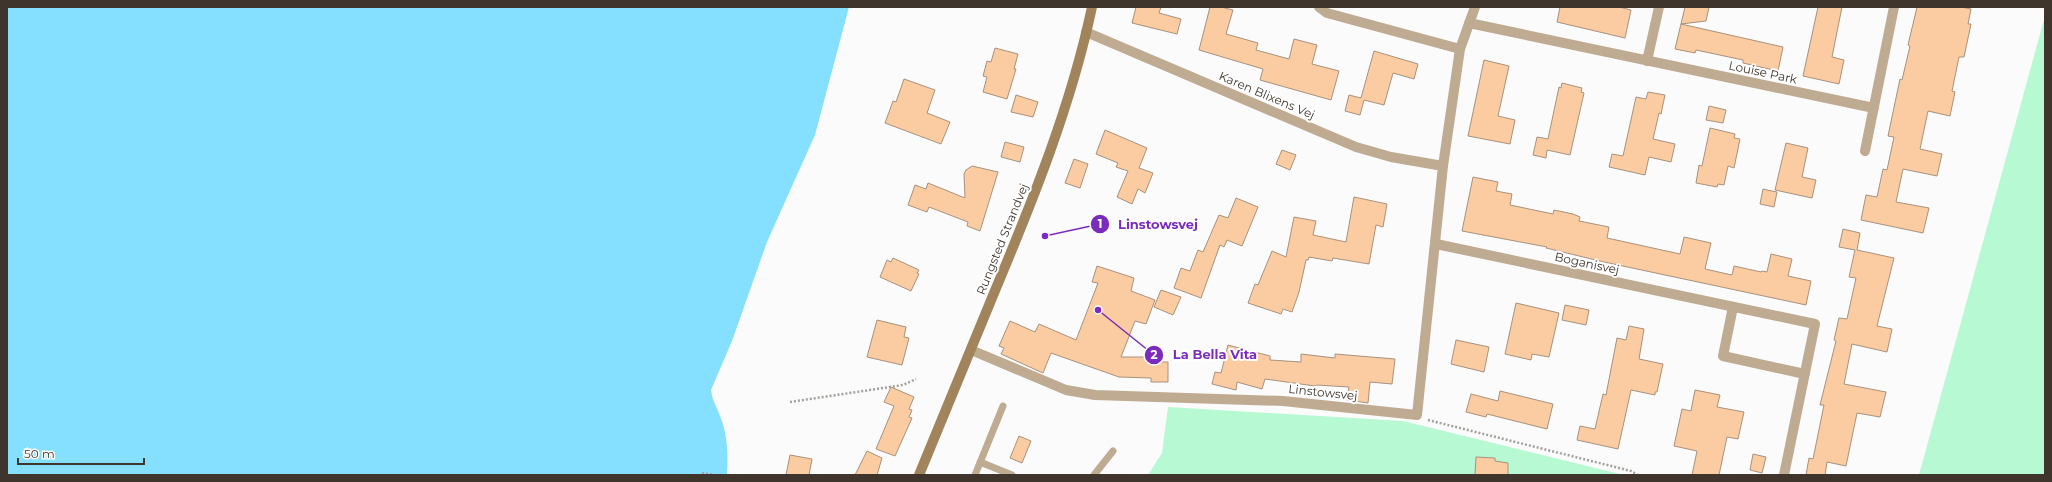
<svg xmlns="http://www.w3.org/2000/svg" width="2052" height="482" viewBox="0 0 2052 482" font-family="Montserrat,sans-serif">
<style>
.green{fill:#b6f9d3}
.water{fill:#84e0fe}
.building{fill:#fbcca1;stroke:#a8917d}
.lines{fill:none;stroke-linecap:round;stroke-linejoin:round}
.path{stroke:#a4a09c;stroke-width:2.5;stroke-dasharray:2 2;stroke-linecap:butt}
.service{stroke:#bfab91;stroke-width:7}
.minor{stroke:#bfab91;stroke-width:10}
.secondary{stroke:#a1845c;stroke-width:10}
.labels{text-anchor:middle;dominant-baseline:central;stroke-width:4;stroke-linejoin:round;paint-order:stroke}
.street-label{font-size:12px;fill:#3f352d;stroke:#fff}
.leader{fill:none;stroke:#7b2cbf;stroke-width:1.5}
.callout-dot{fill:#7b2cbf;stroke:#fff;stroke-width:1.5}
.mark-label{font-size:12px;text-anchor:middle;font-weight:bold;fill:#fff}
.callout-label{font-size:13px;text-anchor:middle;font-weight:bold;fill:#7b2cbf;stroke:#fff;stroke-width:4;stroke-linejoin:round;paint-order:stroke}
</style>
<rect width="100%" height="100%" fill="#fbfbfb"/>
<!-- green -->
<path class="green" d="M2045,16V475H1919Z
M1168,407L1403,421L1624,475H1148L1162,453Z"/>
<!-- water -->
<path class="water" d="M7,7H849L815,135L767,242L732,341L711,390C712,400 717,407 720,416C728,436 728,454 727,475H7Z"/>
<!-- building -->
<path class="building" d="M1136,7H1161L1159,13L1181,19L1177,34L1132,23Z
M1210,7H1221L1233,10L1226,34L1258,43L1256,50L1289,59L1294,39L1317,45L1312,64L1339,71L1331,100L1260,80L1263,69L1199,50Z
M1560,7H1619L1631,10L1625,38L1557,22Z
M1685,7H1709L1706,21L1681,24L1783,47L1778,71L1743,63V60L1696,50L1695,53L1675,49Z
M1818,7H1842L1832,57L1844,60L1839,84L1803,76Z
M1917,7H1961L1971,9L1968,24H1971L1964,57H1959L1952,91L1955,92L1950,116L1928,111L1920,149L1942,154L1937,176L1903,169L1896,202L1929,208L1923,233L1861,220L1866,195L1877,197L1883,169L1887,170L1894,137L1888,136L1900,79L1902,80L1910,46L1908,45Z
M995,48L1018,54L1014,69H1016L1007,99L983,92L987,77L983,76L987,61L991,62Z
M1374,51L1418,64L1414,79L1393,73L1384,105L1364,100L1360,115L1345,111L1349,95L1361,98Z
M1484,60L1509,66L1498,116L1515,120L1510,144L1468,136Z
M904,79L935,90L927,113L950,122L941,144L885,123L893,101L896,102Z
M1562,83L1582,88L1581,92L1584,93L1570,155L1547,150L1546,158L1533,155L1537,137L1548,139L1559,87L1561,88Z
M1648,92L1665,95L1661,114L1659,113L1653,139L1675,144L1671,162L1649,157L1645,175L1609,167L1612,154L1623,156L1636,97L1646,99Z
M1016,95L1038,102L1033,117L1011,112Z
M1709,106L1726,110L1723,123L1706,120Z
M1710,128L1735,134L1734,138L1740,139L1734,168L1728,166L1724,185L1718,184L1717,187L1696,183L1699,165L1702,166Z
M1105,130L1147,148L1139,168L1153,173L1145,193L1138,189L1132,204L1117,197L1128,171L1116,167L1118,163L1096,154Z
M1005,142L1024,147L1020,162L1001,157Z
M1786,143L1808,148L1802,177L1816,180L1812,198L1775,190Z
M1282,150L1296,155L1290,170L1276,164Z
M1074,159L1088,164L1080,188L1065,183Z
M972,166L998,172L980,231L967,226L968,222L929,207L927,212L908,205L915,185L926,189L928,183L965,198L964,174L966,170Z
M1473,177L1498,182L1496,191L1512,194L1510,205L1553,214L1554,210L1573,214L1580,217L1579,221L1609,227L1607,238L1680,254L1684,237L1711,243L1705,269L1732,275L1734,266L1761,272L1762,271L1767,272L1771,254L1792,259L1788,276L1811,281L1806,305L1604,262L1546,248L1547,247L1462,231Z
M1763,189L1777,192L1774,207L1760,204Z
M1354,197L1387,204L1383,227L1376,225L1369,264L1333,258L1332,261L1309,257L1308,260H1306L1299,292L1292,312L1283,309L1281,314L1248,303L1255,284L1258,285L1272,251L1286,257L1294,217L1316,221L1313,235L1346,242Z
M1236,198L1258,207L1242,246L1227,240L1224,247L1220,245L1201,298L1174,288L1181,268L1190,271L1198,250L1203,252L1219,215L1228,218Z
M1843,229L1860,233L1857,250L1894,258L1877,326L1892,329L1887,352L1852,344L1844,384L1886,392L1880,417L1857,413L1846,466L1827,462L1825,475H1806L1809,458L1813,459L1824,405H1820L1836,341L1834,340L1839,318L1847,319L1856,278L1849,277L1855,250L1839,247Z
M893,258L919,270L917,273L919,274L911,291L880,277L887,260L891,262Z
M1097,266L1134,278L1131,291L1155,300L1146,324L1135,321L1121,357H1156V362H1168V382H1151V378L1119,377L1051,353L1043,373L1001,354L1004,348L999,346L1010,321L1035,332L1039,324L1076,340L1098,283L1092,282Z
M1161,290L1181,297L1173,315L1154,307Z
M1516,303L1559,313L1549,357L1532,354L1531,360L1505,354Z
M1565,305L1589,310L1586,325L1562,320Z
M877,320L906,327L904,337L909,338L902,365L867,357Z
M1629,326L1644,329L1639,359L1663,364L1657,392H1655V395L1631,390L1618,449L1577,440L1580,426L1595,429L1603,394L1606,395L1617,338L1626,340Z
M1456,340L1489,347L1484,372L1451,364Z
M1228,345L1270,356V360L1301,362V354L1335,358V354L1395,359L1392,384L1370,382L1368,403L1347,400L1349,387L1316,385L1315,386L1265,379L1262,389L1237,382L1236,390L1212,384L1215,372L1221,373Z
M891,387L914,397L909,409L912,410L909,417L912,418L895,456L876,449L894,406L884,402Z
M1695,390L1720,395L1717,407L1744,412L1738,439L1727,437L1719,475H1692L1697,451L1674,446L1682,409L1691,411Z
M1500,391L1553,404L1547,429L1487,414L1486,417L1466,412L1471,394L1498,401Z
M1019,436L1031,441L1022,463L1010,458Z
M867,451L882,458L877,475H855Z
M1753,454L1766,457L1762,473L1750,470Z
M790,455L812,459L809,475H786Z
M1476,457L1495,458V461L1508,463V475H1475Z"/>
<g class="lines">
<!-- path -->
<path class="path" d="M790,402L903,385L916,379
M1428,420L1631,471L1638,475
M702,473L715,475"/>
<!-- service -->
<path class="service" d="M980,462L1012,475
M975,475L1003,406
M1094,475L1113,451"/>
<!-- minor -->
<path class="minor" d="M1319,7L1327,13L1460,49
M1469,23L1874,108
M1086,32L1356,147L1391,157L1443,166
M1647,61L1659,7
M1865,151L1894,7
M1436,244L1815,324L1784,475
M1733,307L1723,356L1805,374
M971,350L1066,390L1095,395L1283,401L1417,415L1443,166L1460,49L1475,7"/>
<!-- secondary -->
<path class="secondary" d="M919,475C944,414 969,354 994,293C1033,200 1071,106 1092,7"/>
</g>
<g class="labels">
<!-- street labels -->
<g class="street-label">
<text transform="translate(1763 72) rotate(12)">Louise Park</text>
<text transform="translate(1267 95) rotate(23)">Karen Blixens Vej</text>
<text transform="translate(1002 239) rotate(-68)">Rungsted Strandvej</text>
<text transform="translate(1587 263) rotate(12)">Boganisvej</text>
<text transform="translate(1323 392) rotate(6)">Linstowsvej</text>
</g>
</g>
<!-- callouts -->
<path class="leader" d="M1045 236L1100 224M1098 310L1154 355"/>
<g class="callout-dot">
<circle cx="1045" cy="236" r="4"/>
<circle cx="1098" cy="310" r="4"/>
<circle cx="1100" cy="224" r="10"/>
<circle cx="1154" cy="355" r="10"/>
</g>
<g class="mark-label">
<text x="1100" y="228">1</text>
<text x="1154" y="359">2</text>
</g>
<g class="callout-label">
<text x="1158" y="229">Linstowsvej</text>
<text x="1215" y="359">La Bella Vita</text>
</g>
<!-- border -->
<rect width="2052" height="482" fill="none" stroke="#3f352d" stroke-width="16"/>
<!-- scale -->
<path d="M18 458v6h126v-6" fill="none" stroke="#3f352d" stroke-width="2"/>
<text x="24" y="458" font-size="12" fill="#3f352d" stroke="#ffffff" stroke-width="3" paint-order="stroke">50 m</text>
</svg>
